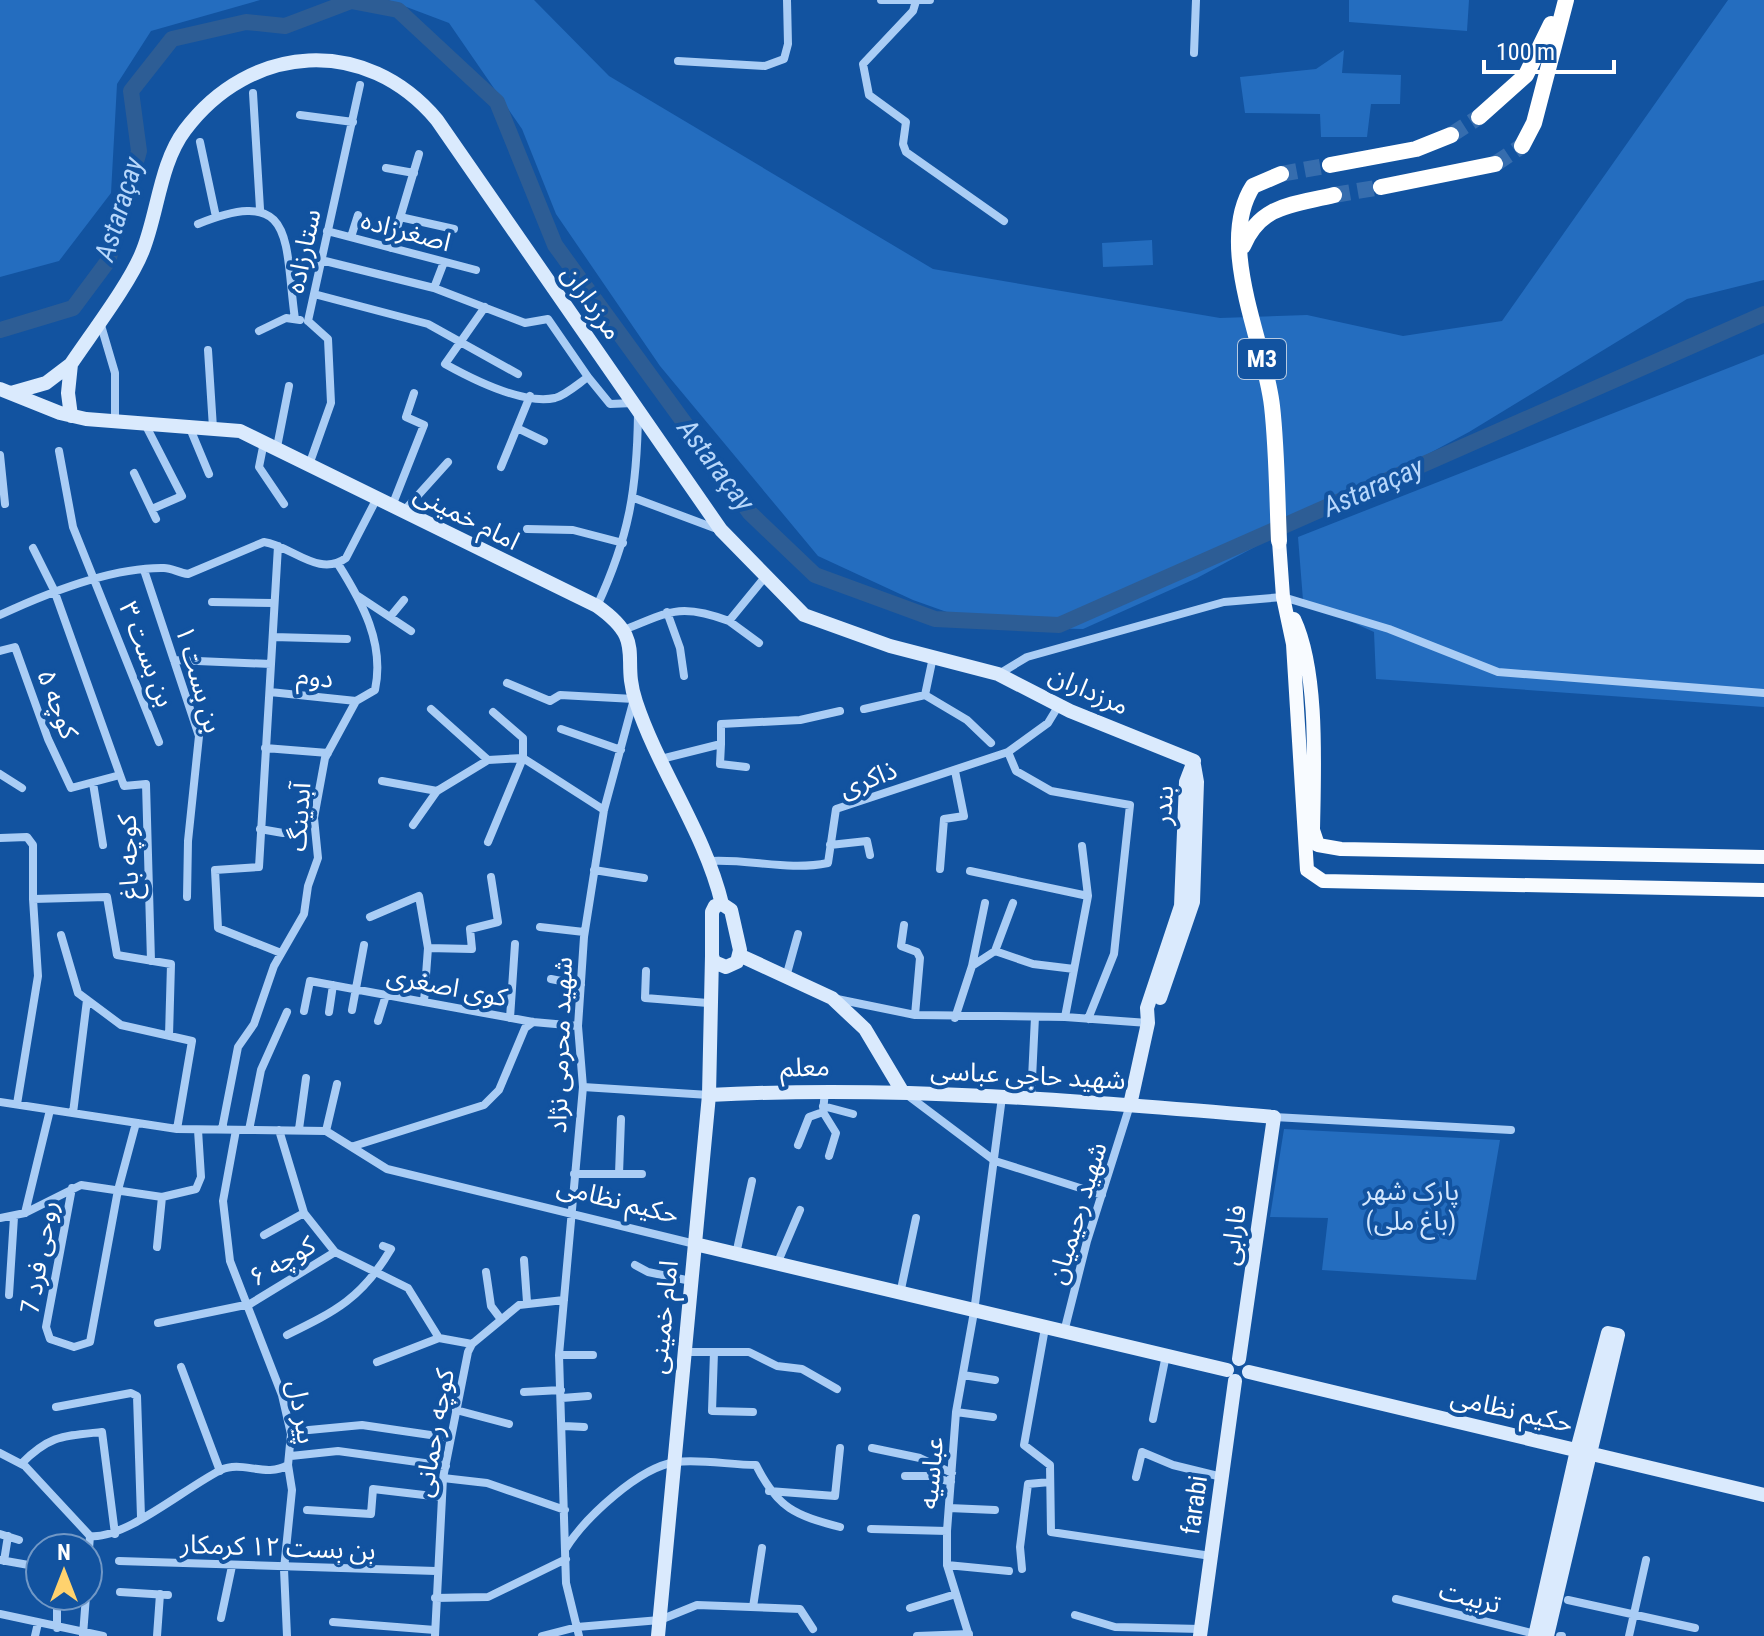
<svg xmlns="http://www.w3.org/2000/svg" width="1764" height="1636" viewBox="0 0 1764 1636" font-family="'Roboto Condensed','Noto Sans Arabic',sans-serif">
<style>
.green{fill:#246dbf}
.lines{fill:none;stroke-linecap:round;stroke-linejoin:round}
.river{stroke:#2d5d95;stroke-width:16}
.highway-tunnel{stroke:#366dae;stroke-width:16;stroke-dasharray:16 8;stroke-linecap:butt}
.street{stroke:#aacdf5;stroke-width:8}
.secondary{stroke:#daeafd;stroke-width:14}
.primary{stroke:#f8fbff;stroke-width:14}
.highway{stroke:#fff;stroke-width:16}
.labels{text-anchor:middle;dominant-baseline:central;stroke-width:8;stroke-linejoin:round;paint-order:stroke}
.shield{fill:#1253a0;stroke:#b8cbe2;stroke-width:2}
.shield-label{font-size:24px;font-weight:bold;fill:#fff}
.street-label{font-size:26px;fill:#fff;stroke:#1253a0}
.park-label{font-size:26px;fill:#d3e7fe;stroke:#1253a0}
.water-label{font-size:28px;font-style:italic;fill:#b7d7fb;stroke:#1253a0}
</style>
<rect width="100%" height="100%" fill="#1253a0"/>
<!-- green -->
<path class="green" d="M0,0H260L151,31L117,84L111,193L59,261L0,277Z
M388,0H534L609,76L933,269L1220,318L1307,315L1403,336L1502,321L1728,0H1764V280L1687,299L1469,432L1197,578L1083,629L989,627L913,600L818,556L660,366L556,214L522,129L449,23Z
M1349,0H1469L1467,31L1349,22Z
M1344,50L1342,73L1401,75L1400,104H1371L1367,137H1321L1320,114L1245,113L1240,77L1316,69Z
M1152,240L1153,265L1103,267L1102,243Z
M1764,354V707L1376,679L1374,632L1303,600L1298,537Z
M1284,1129L1500,1140L1476,1280L1322,1270L1328,1218L1270,1217Z"/>
<g class="lines">
<!-- river -->
<path class="river" d="M0,330L73,308L108,261L139,151L131,91L172,39L246,22L285,26L351,1L398,10L497,102L555,245L750,513L815,575L935,619L1059,625L1764,314"/>
<!-- highway-tunnel -->
<path class="highway-tunnel" d="M1451,135L1479,117
M1495,164L1522,146
M1281,174L1330,165
M1334,195L1381,187"/>
<!-- street -->
<path class="street" d="M881,0H930
M916,1L913,11L863,64L869,95L906,122L903,144L906,152L1004,221
M1194,53L1196,0
M678,61L765,66L784,59L788,44L787,0
M253,93L260,209
M300,115L353,122
M200,142L216,217
M386,168L414,173
M400,217L454,229
M198,224C297,184 284,242 295,319
M327,231L476,270
M351,237L358,215
M391,248L419,154
M321,260L434,288L525,323L548,319L588,377
M434,288L444,262
M314,294L428,324L518,374
M485,307L445,364C472,379 523,405 555,398C566,395 579,383 588,377L610,404L633,403
M308,321L360,85
M308,321L328,339L331,403L309,465
M100,322L115,373V422
M259,331L286,318L300,320
M208,350L213,428
M145,424L182,496L152,509
M189,426L209,474
M517,428L544,441
M264,442L259,467L284,504
M277,447L289,386
M59,451L73,527L159,742
M0,455L5,504
M501,467L530,396
M134,473L156,519
M634,498L717,529
M392,506L424,425L406,417L414,393
M403,512L448,462
M527,529L573,530L623,543
M278,546L259,867L215,870L218,928L281,953
M144,570L199,736L188,841L187,897
M358,596L411,631
M212,602L273,603
M597,606C629,537 637,490 638,414
M667,612L680,648L684,676
M0,615C45,594 113,567 164,568C172,568 179,573 188,574L264,542C292,546 319,578 346,558L377,498
M390,617L404,600
M729,621L759,643
M624,630C670,611 681,603 729,621L765,577
M273,637L347,639
M0,651L15,647L48,739L71,788L120,775L54,590L33,548
M174,660L271,664
M999,674L1027,657L1224,602L1283,597L1389,629L1498,672L1764,693
M507,683L550,701L560,695L634,699L604,810L584,937L578,1026L583,1087L559,1355L566,1583L579,1636
M270,692L356,701
M925,695L967,720L991,743
M431,709L488,760
M864,709L925,695L933,657
M561,729L621,750
M721,744L720,764L746,767
M265,748L328,753
M1008,752L1016,771L1051,791L1130,805L1114,954L1088,1019
M661,759L721,744V724L800,720L840,711
M0,774L22,788
M120,775L124,786L146,784L151,961
M382,781L437,791
M93,783L103,845
M413,825L437,791L488,760L523,758L604,810
M260,829L283,833
M0,838L27,837L33,845V899
M488,842L523,758V738L493,712
M830,845L867,841L870,855
M711,861C751,859 788,871 828,863L836,809L1008,752L1048,723L1059,705
M940,869L944,819L964,816L955,771
M594,870L644,878
M970,871L1088,896
M370,917L419,896L428,948L424,1002
M904,925L901,946L917,952L920,958L915,1015
M540,927L584,932
M61,935L78,993L121,1025L192,1041L177,1129
M428,948L472,949L470,929L498,922L491,877
M995,951L1033,964L1074,969
M972,966L985,903
M646,971L645,998L708,1003
M786,977L798,934
M551,979L581,985
M837,999L915,1015L1065,1017L1148,1023
M352,1010L364,945
M304,1011L310,981L533,1022L578,1026
M329,1012L333,985
M1065,1017L1088,896L1082,846
M510,1018L515,944
M955,1018L972,966L995,951L1013,903
M378,1021L386,995
M583,1087L709,1095
M906,1094L995,1161L1102,1195
M1031,1099L1035,1017
M0,1102L177,1129L326,1131L387,1169L695,1244
M17,1104L38,976L33,899L107,897L117,955L171,964L169,1036
M823,1106L853,1114
M823,1112L836,1133L829,1156
M73,1113L87,1000
M1274,1117L1511,1130
M222,1129L238,1047L254,1024L274,966L304,914L308,886L318,858L314,818L325,758L356,701L375,690C385,643 362,602 338,564
M299,1129L306,1078
M249,1130L261,1070L287,1012
M279,1130L304,1213L335,1252L408,1288L439,1338L472,1344
M326,1131L337,1084
M798,1145L809,1117L823,1112L825,1091
M354,1146L484,1105L499,1090L525,1028L533,1022
M574,1174H642
M619,1174L621,1119
M72,1188L46,1327L50,1339L74,1347L90,1342L118,1190L136,1123
M25,1213L50,1110
M0,1218L25,1213L81,1185L162,1197L196,1189L201,1177L198,1130
M264,1235L304,1213
M157,1247L162,1197
M736,1254L752,1181
M524,1260L527,1302
M777,1264L800,1210
M635,1265L648,1272L691,1281
M486,1272L491,1306L500,1318
M900,1294L916,1218
M9,1295L14,1217
M158,1323L250,1304L335,1252
M1045,1328L1024,1445L1050,1465L1051,1532L1211,1556
M1064,1332L1087,1241L1130,1105
M287,1335C336,1311 362,1298 391,1249L383,1246
M684,1352H749L777,1366L802,1369L837,1389
M714,1352L712,1411L753,1412
M559,1355H593
M377,1362L439,1338
M181,1367L220,1471
M963,1375L995,1380
M524,1392L561,1390
M562,1398L588,1396
M56,1407L131,1393L137,1396L141,1517
M456,1410L509,1424
M956,1412L993,1417
M1153,1419L1166,1355
M564,1426L584,1427
M309,1430L362,1425L451,1438
M872,1448L920,1458L952,1473
M0,1453L25,1466L90,1536C125,1540 186,1487 221,1470C242,1460 266,1478 288,1465L291,1434L282,1395L230,1261L223,1201L236,1130
M291,1456L338,1451L446,1466
M21,1464C50,1435 63,1436 102,1432L115,1534
M905,1476H929L951,1482
M1136,1477L1142,1452L1173,1465L1222,1477
M443,1478L487,1483L565,1510
M769,1491L835,1496L840,1448
M949,1508L995,1510
M307,1510L371,1514L373,1489L441,1497
M871,1529L947,1531
M0,1534L19,1540
M566,1548C585,1518 639,1467 676,1462C701,1459 731,1465 756,1465C778,1509 795,1515 840,1527
M0,1560L40,1567
M4,1561L8,1536
M119,1561L436,1571
M88,1562L90,1536
M947,1565L1009,1571
M1022,1569L1020,1547L1028,1484L1050,1482
M120,1592L168,1595
M435,1598L488,1597L566,1559
M1396,1599L1535,1634
M1568,1600L1695,1628
M753,1607L762,1548
M910,1608L956,1594
M0,1614L103,1636
M1075,1615L1115,1627L1201,1629
M221,1618L232,1566
M333,1622L435,1630
M57,1628V1596
M83,1635L86,1596
M35,1636L38,1623
M157,1636L160,1594
M287,1636L284,1569L292,1490L288,1465
M435,1636L443,1478L468,1352L472,1344L519,1305L564,1300
M542,1636L577,1627L660,1620L697,1605L800,1609L813,1629
M917,1636L969,1634
M969,1636L947,1565V1531L956,1412L974,1312L1002,1097
M1560,1636H1562
M1629,1636L1646,1560"/>
<!-- secondary -->
<path class="secondary" d="M71,364C91,334 131,282 143,250C158,212 160,163 185,130C250,43 366,35 437,120L721,530L804,615L890,646L998,674L1070,711L1194,761
M0,389L60,413L86,419L240,431L597,606C648,642 620,656 636,702C659,771 705,833 722,904
M11,393L46,383L71,364L68,393L71,416
M722,904L731,910L740,950L737,962L726,967L714,962L712,956V912L715,906Z
M739,955L832,998L865,1029L902,1091
M1160,998L1193,902L1197,782L1194,765
M709,1095C898,1085 1086,1101 1274,1117L1239,1359
M1130,1105L1148,1023L1147,1008L1181,906L1186,782L1194,761
M695,1244L1227,1370
M1249,1372L1764,1495
M658,1636L709,1095L712,956
M1200,1636L1235,1381
M1535,1636L1577,1450L1608,1333L1618,1335L1547,1636"/>
<!-- primary -->
<path class="primary" d="M1279,541L1283,597L1293,644L1307,870L1323,881L1764,890
M1294,619C1319,672 1314,770 1313,830L1318,845L1341,849L1764,857"/>
<!-- highway -->
<path class="highway" d="M1479,117L1526,75L1551,24
M1522,146L1534,123L1566,0
M1330,165L1416,149L1451,135
M1381,187L1495,164
M1243,246C1261,204 1293,205 1334,195
M1279,541C1277,496 1277,450 1272,406C1265,342 1215,245 1253,186L1281,174"/>
</g>
<g class="labels">
<!-- shield labels -->
<rect class="shield" x="1238" y="339" width="48" height="40" rx="6"/>
<g class="shield-label">
<text x="1262" y="359">M3</text>
</g>
<!-- street labels -->
<g class="street-label">
<text transform="translate(406 231) rotate(15)">اصغرزاده</text>
<text transform="translate(303 251) rotate(-78)">ستارزاده</text>
<text transform="translate(592 302) rotate(55)">مرزداران</text>
<text transform="translate(467 517) rotate(27)">امام خمینی</text>
<text transform="translate(147 654) rotate(69)">بن بست ۳</text>
<text transform="translate(315 677) rotate(6)">دوم</text>
<text transform="translate(199 679) rotate(74)">بن بست ۱</text>
<text transform="translate(1089 690) rotate(24)">مرزداران</text>
<text transform="translate(58 704) rotate(69)">کوچه ۵</text>
<text transform="translate(868 779) rotate(-21)">ذاکری</text>
<text transform="translate(1163 805) rotate(-86)">بندر</text>
<text transform="translate(299 817) rotate(-86)">آبدینگ</text>
<text transform="translate(128 857) rotate(-92)">کوچه باغ</text>
<text transform="translate(447 986) rotate(11)">کوی اصغری</text>
<text transform="translate(560 1045) rotate(-88)">شهید محرمی نژاد</text>
<text transform="translate(805 1067) rotate(-1)">معلم</text>
<text transform="translate(1028 1075) rotate(3)">شهید حاجی عباسی</text>
<text transform="translate(618 1200) rotate(14)">حکیم نظامی</text>
<text transform="translate(1077 1213) rotate(-73)">شهید رحیمیان</text>
<text transform="translate(1233 1235) rotate(-82)">فارابی</text>
<text transform="translate(39 1257) rotate(-80)">روحی فرد 7</text>
<text transform="translate(282 1261) rotate(-31)">کوچه ۶</text>
<text transform="translate(663 1317) rotate(-84)">امام خمینی</text>
<text transform="translate(1512 1410) rotate(13)">حکیم نظامی</text>
<text transform="translate(302 1412) rotate(80)">پیر دل</text>
<text transform="translate(434 1433) rotate(-80)">کوچه رحمانی</text>
<text transform="translate(931 1473) rotate(-85)">عباسیه</text>
<text transform="translate(1194 1505) rotate(-82)">farabi</text>
<text transform="translate(278 1547) rotate(2)">بن بست ۱۲ کرمکار</text>
<text transform="translate(1470 1597) rotate(14)">تربیت</text>
</g>
<!-- park labels -->
<g class="park-label">
<text x="1411" y="1191">پارک شهر<tspan x="1411" dy="30">(باغ ملی)</tspan></text>
</g>
<!-- water labels -->
<g class="water-label">
<text transform="translate(119 209) rotate(-73)">Astaraçay</text>
<text transform="translate(716 465) rotate(53)">Astaraçay</text>
<text transform="translate(1373 487) rotate(-24)">Astaraçay</text>
</g>
</g>
<!-- north arrow -->
<g transform="translate(64 1572)"><circle r="38" fill="#1253a0" stroke="#7198c6" stroke-width="2"/>
<path d="M0-6L14 30L0 20L-14 30Z" fill="#ffd26e"/>
<text y="-12" font-size="22" font-weight="bold" text-anchor="middle" fill="#ffffff">N</text>
</g>
<!-- scale -->
<path d="M1484 60v12h130v-12" fill="none" stroke="#ffffff" stroke-width="4"/>
<text x="1496" y="60" font-size="24" fill="#ffffff" stroke="#1253a0" stroke-width="6" paint-order="stroke">100 m</text>
</svg>
